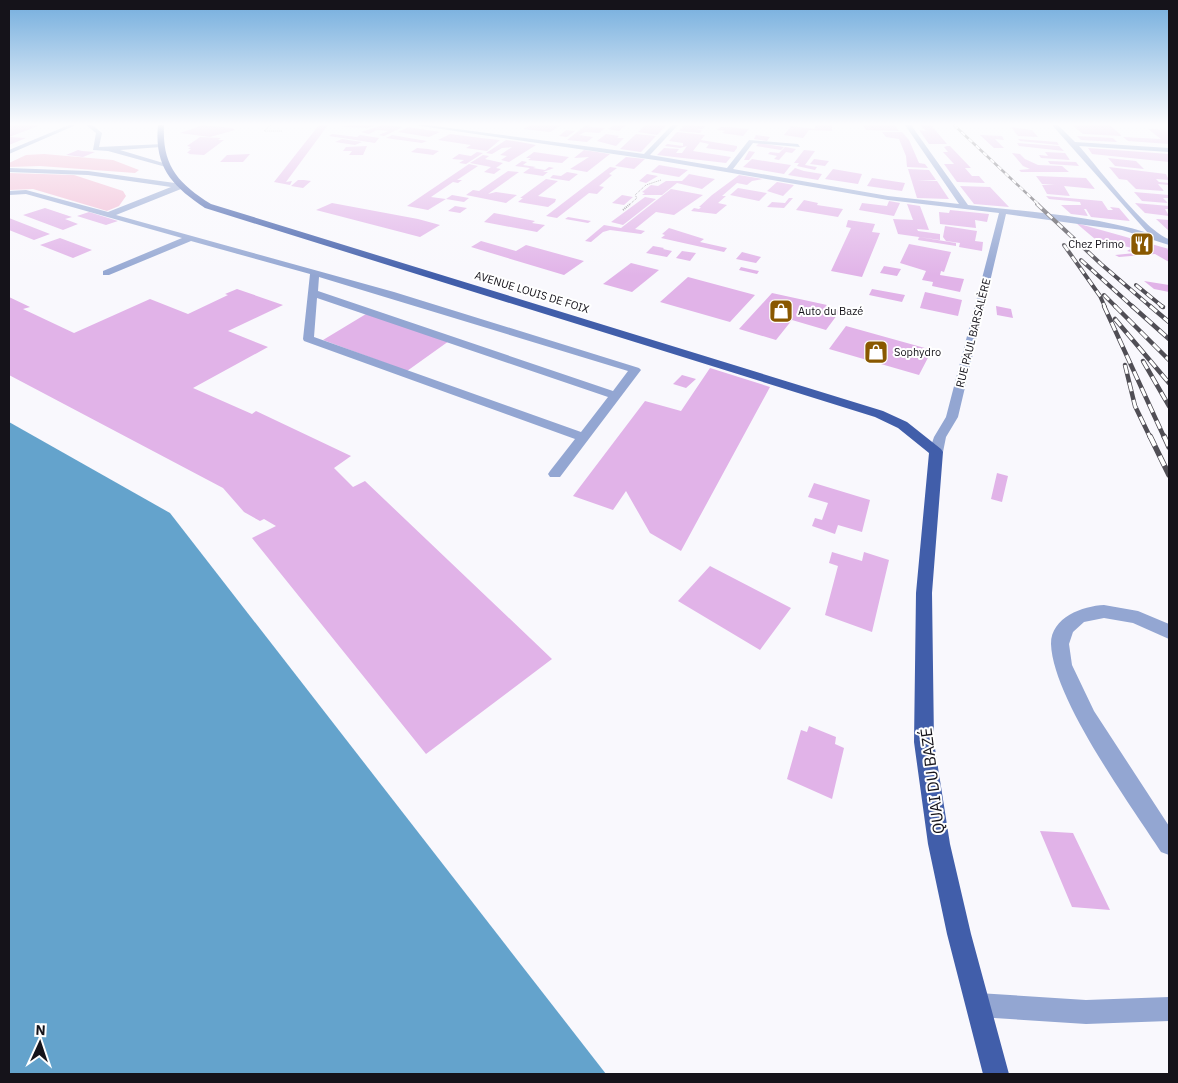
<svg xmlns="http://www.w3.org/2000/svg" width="1178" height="1083" viewBox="0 0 1178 1083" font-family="'IBM Plex Sans',sans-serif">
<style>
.green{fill:#f1b6d1}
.water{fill:#64a3cc}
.building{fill:#e1b3e8}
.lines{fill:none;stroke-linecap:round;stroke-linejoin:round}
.path-far1{stroke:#828086;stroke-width:1;stroke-dasharray:1 1;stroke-linecap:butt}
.path{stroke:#828086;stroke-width:2;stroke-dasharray:1 1;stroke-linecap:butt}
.minor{fill:#93a6d2;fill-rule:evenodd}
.major{fill:#415eaa;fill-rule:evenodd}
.rail-far3-casing{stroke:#504e55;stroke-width:2.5}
.rail-far2-casing{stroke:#504e55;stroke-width:4}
.rail-far1-casing{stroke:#504e55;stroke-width:4.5}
.rail-casing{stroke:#504e55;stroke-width:5.5}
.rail-far3{stroke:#fff;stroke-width:2;stroke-dasharray:5;stroke-linecap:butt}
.rail-far2{stroke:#fff;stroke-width:2.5;stroke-dasharray:7;stroke-linecap:butt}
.rail-far1{stroke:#fff;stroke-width:3;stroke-dasharray:9;stroke-linecap:butt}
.rail{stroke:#fff;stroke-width:4;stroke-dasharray:11;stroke-linecap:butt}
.labels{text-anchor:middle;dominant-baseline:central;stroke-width:4;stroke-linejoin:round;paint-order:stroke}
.far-poi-label{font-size:11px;fill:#15131a;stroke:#fff;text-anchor:start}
.far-street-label{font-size:11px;fill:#15131a;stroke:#fff}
.near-street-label{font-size:16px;fill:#15131a;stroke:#fff}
</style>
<rect width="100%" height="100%" fill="#f9f8fd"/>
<!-- green -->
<path class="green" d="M44,154L113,160L139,170L135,173L40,166L9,167V163L26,155Z
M9,173L74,175L123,191L126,196L119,206L107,211L33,189L9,190Z"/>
<!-- water -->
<path class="water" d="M9,422L170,513L606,1074H9Z"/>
<!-- building -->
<path class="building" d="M9,125H41L9,137L26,138L9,145Z
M203,125L232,128L235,130L210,137L180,133Z
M319,125H328L286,182L292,181L290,185L274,182Z
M348,125H376L368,128L341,127Z
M382,125H388L403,127L384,136L379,135L388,131L377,130L369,134L361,132Z
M530,125H562L550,132L523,129Z
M586,125H592L589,127L605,128L599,133L585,132L579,135L593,137L587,142L567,140Z
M614,125H626L619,131L608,129Z
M645,125H667L657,135L638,132Z
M684,125H692L705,126L703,129L695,130H702L700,133L679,131Z
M815,125H832V131L809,130L803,138L784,135L791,126L815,129Z
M862,125H895L899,131L866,130Z
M920,125H931L947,144H929L919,130L926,131Z
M1072,125H1110L1122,136L1083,134Z
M408,127L440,132L429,137L398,132Z
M720,127H729L749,129L743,136L722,133L725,131L717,130Z
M1011,127L1032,130L1038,137L1018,136Z
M1148,129L1168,130L1169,144L1128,141L1123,137L1161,139Z
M566,130L575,131L567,137L559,136Z
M677,132L705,135L701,140L737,146V148L734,152L706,148L709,144L700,142L693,151L731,157L726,163L657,155L664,148L679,149L676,153H682L687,146L680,148L665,146L667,144L683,146V143L669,141Z
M882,132H902L909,140L919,163L925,164L928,168L907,167L906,156L899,139L886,137Z
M332,134L357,137L360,135L379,138L375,143L329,136Z
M450,134L481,138L500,140L487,151L466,148L471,145L438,140Z
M606,134L619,136L617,138H624L616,146L597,141Z
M636,134L656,136L641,152L620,149Z
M392,135L427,141L422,143L386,138Z
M756,135L770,137L767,141L754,139Z
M980,135L1002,136L1004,140L995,139L1004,148H994Z
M1077,136L1113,138L1117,142L1081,140Z
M200,137L221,138L218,140H224L204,155L188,154L190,153H187L191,149H188L191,147L187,146Z
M342,139L362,142L355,145L335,142Z
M1018,139L1057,142L1059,145L1020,141Z
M506,140L520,142L536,145L509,162L501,160L507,156L500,155L512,147L502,148L492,154L486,153Z
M759,143L784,147L781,150L756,146Z
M1017,143L1059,146L1064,151L1019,146Z
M367,146L363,155H349L352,151H343L346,147Z
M947,146H950L971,168H965L972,176H979L985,183L957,182L944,164H954L943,152H948L944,147Z
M785,147L796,149L792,153L786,152L779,160L774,159L777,156L768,154L770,152L779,153Z
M417,148L428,149L439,151L433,155L411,152Z
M1088,148L1169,154V162L1092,154Z
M78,150L82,151L95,152L83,157L66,155Z
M584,150L610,154L587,172L570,169L589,157L574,158Z
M804,150L815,151L805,165L817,167L815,170L797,166L799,163H794Z
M749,151L755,152L749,160H744Z
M477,152L483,153L466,164L459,163L464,160L452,159L459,154L471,156Z
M534,152L569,157L562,163L528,160L531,158H526Z
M1045,152L1065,153L1070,160L1041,158L1039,155L1048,156Z
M1012,153L1020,154L1025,159L1038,165L1062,166L1069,172H1021L1019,170L1030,169L1023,166Z
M250,154L243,162H220L227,155Z
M483,155L489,156L485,159L503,163L496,168L501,169L494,174L484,172L491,167L470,163Z
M626,157L645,159L634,169L615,166Z
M1108,158L1136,161L1144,169L1115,166Z
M752,159L771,162L791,165L784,174L743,167Z
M814,159L829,161L825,166L810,164Z
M522,161L527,162L523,165L536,167L533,168L545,170L549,167L554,168L543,172H548L543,176L523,173L530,168L515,166Z
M1048,161L1076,162L1079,166L1050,164Z
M469,164L478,166L457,180H462L458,183L453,182L431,197L446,199L428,210L407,206Z
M659,165L688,170L679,177L651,172Z
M610,167L617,168L609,174L612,175L599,186L604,187L597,194L589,193L557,218L546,216Z
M1109,167L1166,174L1169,180L1156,179L1159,182L1169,183V185L1158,184L1164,191L1136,189L1127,180L1119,179Z
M795,168L804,171L822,174L818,180L788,175Z
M833,169L862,174L858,184L825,179Z
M908,169L929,170L936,180L917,181H937L949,199L917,198Z
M508,171L519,172L488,194L496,192L517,195L506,203L466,195L473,190L479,191Z
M567,172L578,174L569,181L550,178L553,175L561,176Z
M647,174L658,176L646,183L639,181Z
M689,174L715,179L702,189L677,183L662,195H642L645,193L642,192L651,185L658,186L666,181H682Z
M739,175L763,179L752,181L747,185L737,183L722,196H726L718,203L727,205L716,214L691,211L694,208L699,209L701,207H699L712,195Z
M1036,176L1086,178L1095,189L1064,186L1070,196L1047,194L1042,185H1055L1042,184Z
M872,178L905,183L902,191L867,186Z
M546,179L558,181L538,196L556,199L555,202L548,207L518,202L523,198H520Z
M298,180H304L311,181L303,188L291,186Z
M777,182L794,185L783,196L767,191Z
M960,186L990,187L1009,207L974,204Z
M738,188L767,193L759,201L730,195Z
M671,189L703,195L674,215L656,212L635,229L645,231L641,234L610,230L603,232L591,242L585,241L604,225L621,228Z
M1134,192L1169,195V198H1163L1168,203L1142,201Z
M452,195L469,198L464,202L446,199Z
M622,195L633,197L624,205L612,203Z
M1046,196L1102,201L1108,210H1113L1110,207L1119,208L1130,221L1091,217L1086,209H1084L1088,216L1071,214L1061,205H1081L1080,202L1049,199Z
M645,197L656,199L623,225L611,222Z
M789,198H793L784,208L767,207L772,202L785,203Z
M804,200L818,203L817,205L843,209L838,217L796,210Z
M889,201L900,203L894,216L859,210L862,203L887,206Z
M332,203L418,219L440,225L420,237L316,210Z
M1135,203L1169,206V209H1165L1169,216L1145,213Z
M907,204L920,206L929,230L917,229L918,231L940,234V240L898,234L893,219L913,220Z
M455,206L467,208L460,213L448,211Z
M45,208L72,217L65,219L78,224L63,230L23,215Z
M950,210L989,214L987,222L975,220L976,228L940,224L939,212L949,213Z
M89,212L118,221L106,225L77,216Z
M494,213L535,221L532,223L545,225L537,232L484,222Z
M568,217L591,221L588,223L565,219Z
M9,218L50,234L34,240L9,230Z
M1156,219L1169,220V231Z
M848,220L875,224L872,232L880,233L862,277L831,271L851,228L846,227Z
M1076,223L1169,249L1167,250H1169V262L1155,254L1119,257L1115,255L1135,253L1127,251L1132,248L1095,239Z
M945,226L977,231L975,241L983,242L982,251L959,247L960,243L946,241L943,237Z
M669,228L704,239L700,242L727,248L724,252L661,238L665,235L662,234Z
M919,237L956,243V246L918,240Z
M60,238L92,250L73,258L40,245Z
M481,241L516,251L526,245L584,261L564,275L471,247Z
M909,244L951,252L944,272L941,271L940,275L964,279L960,292L932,286L933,282L922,280L926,271L900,263Z
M653,246L664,248L663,249L672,251L667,257L646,253Z
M682,251L696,253L690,261L676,258Z
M742,252L761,257L756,263L736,259Z
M631,263L659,270L632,292L603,284Z
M884,266L901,269L897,276L880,273Z
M741,267L754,270L759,271L757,274L739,270Z
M688,277L755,295L730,322L660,302Z
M1144,281L1169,285V292L1154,289Z
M237,289L283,305L228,331L268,347L193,388L252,414L256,411L351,456L334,468L353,487L365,481L552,659L426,754L252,538L276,526L264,519L260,521L244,512L223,488L9,375V297L30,307L23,309L74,333L150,299L188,314L228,295L225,294Z
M872,289L905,295L902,302L869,295Z
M925,292L962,300L958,316L920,308Z
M772,293L827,305L825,307L840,311L826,330L792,320L776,340L739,329Z
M996,306L1011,309L1013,318L997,315Z
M366,314L449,341L407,371L323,340Z
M846,326L932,350L919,375L829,349Z
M710,368L770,387L681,551L650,533L626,491L613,510L573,496L645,401L681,411Z
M682,375L696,379L686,388L673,384Z
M997,473L1008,476L1002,502L991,499Z
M814,483L870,500L862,532L838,525L835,534L812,526L815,518L822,520L828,503L808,497Z
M832,552L862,561L864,552L889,560L872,632L825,615L838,566L829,563Z
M710,566L791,608L760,650L678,601Z
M809,726L836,737L835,744L844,748L832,799L787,779L801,730L807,732Z
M1040,831L1073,833L1110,910L1072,907Z"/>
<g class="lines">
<!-- path-far1 -->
<path class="path-far1" d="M271,125L264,131H282
M629,205L637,198L635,195L646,185L661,180"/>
<!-- path -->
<path class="path" d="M623,210L630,204"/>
<!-- minor -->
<path class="minor" d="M69,125H76L9,154V150Z
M86,125H92L102,133L99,147L163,144L161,147L120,150L170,165L166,167L108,151L93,150L96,133Z
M414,125H427L644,154L672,125H678L650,155L727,168L749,140L798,144L800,147L753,143L733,169L888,196L959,204L905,125H911L968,205C1028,212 1090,215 1148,233L1052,125H1058L1075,142L1169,148V152L1079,146C1098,167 1146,232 1169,239V245L1122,230L1006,214L958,417L946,437L943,452L936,456L929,452L934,437L946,417L999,213L888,200L662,161Z
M9,168L88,171L182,184L181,189L116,215L394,292L639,368L641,370L560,477H550L548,474L550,471L575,439L304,341L303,339L310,274L191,241L109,275H103V271L182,238L26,194L9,195V191L26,190L108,212L171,187L88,175L9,172ZM319,277L628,371L613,391L318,291ZM317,298L608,397L581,432L314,337Z
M1104,605L1138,611L1169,624V639L1133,623L1104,618L1084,622L1073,632L1069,644L1072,665L1094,711L1169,826V855L1161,852C1130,804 1053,699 1051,644C1051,617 1083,606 1104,605Z
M978,993L1086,1000L1169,997V1021L1086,1024L978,1017L969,1014L966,1005L969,996Z"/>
<!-- major -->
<path class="major" d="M158,125H164C162,166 178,183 211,204L883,411L907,422L941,449L943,452L932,593L934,742L950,844L971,934L1009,1074H983L947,934L928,844L914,742L916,593L929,453L898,428L875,417L205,208C172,186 154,167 158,125Z"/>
<!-- rail-far3 casing -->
<g class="rail-far3-casing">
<path id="rail-far3" d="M954,125L1039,205"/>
</g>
<!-- rail-far2 casing -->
<g class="rail-far2-casing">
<path id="rail-far2" d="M1037,204L1101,264L1151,307
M1064,245L1100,296L1105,307
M1081,260L1133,307
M1136,285L1163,307
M1104,295L1116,307"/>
</g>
<!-- rail-far1 casing -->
<g class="rail-far1-casing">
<path id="rail-far1" d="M1104,306L1164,437
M1115,306L1169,360
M1132,306L1169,339
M1150,306L1169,322
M1161,306L1163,307
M1115,319L1169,383
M1143,361L1169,406
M1125,365L1135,406L1150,437"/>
</g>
<!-- rail casing -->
<g class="rail-casing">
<path id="rail" d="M1150,436L1169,475
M1164,436L1169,447"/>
</g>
<!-- rail-far3 -->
<use href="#rail-far3" class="rail-far3"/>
<!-- rail-far2 -->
<use href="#rail-far2" class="rail-far2"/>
<!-- rail-far1 -->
<use href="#rail-far1" class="rail-far1"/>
<!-- rail -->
<use href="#rail" class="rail"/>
</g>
<!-- sky -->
<linearGradient id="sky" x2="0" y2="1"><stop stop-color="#73addd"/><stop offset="0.45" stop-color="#fcfcfe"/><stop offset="1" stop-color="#fcfcfe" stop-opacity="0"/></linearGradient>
<rect width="1178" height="276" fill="url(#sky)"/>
<!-- icons -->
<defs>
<g id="restaurant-square" transform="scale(1.25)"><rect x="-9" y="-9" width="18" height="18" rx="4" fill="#895800" stroke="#fff"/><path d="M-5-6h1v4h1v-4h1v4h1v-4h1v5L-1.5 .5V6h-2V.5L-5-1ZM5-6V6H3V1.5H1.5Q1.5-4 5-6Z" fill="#fff"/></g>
<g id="shop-square" transform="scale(1.25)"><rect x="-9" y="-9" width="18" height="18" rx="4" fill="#895800" stroke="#fff"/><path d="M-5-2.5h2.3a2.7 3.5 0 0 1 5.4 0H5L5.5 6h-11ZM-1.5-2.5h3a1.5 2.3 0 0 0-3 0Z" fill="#fff"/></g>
</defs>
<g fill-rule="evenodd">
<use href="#restaurant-square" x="1142" y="244"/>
<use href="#shop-square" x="781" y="311"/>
<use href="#shop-square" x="876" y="352"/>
</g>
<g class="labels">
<!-- far-poi labels -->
<g class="far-poi-label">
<text x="1124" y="244" text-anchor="end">Chez Primo</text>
<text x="798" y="311">Auto du Bazé</text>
<text x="894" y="352">Sophydro</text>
</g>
<!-- far-street labels -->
<g class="far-street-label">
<text transform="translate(532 292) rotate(17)">AVENUE LOUIS DE FOIX</text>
<text transform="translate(973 333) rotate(-76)">RUE PAUL BARSALÈRE</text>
</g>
<!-- near-street labels -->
<g class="near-street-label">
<text transform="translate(932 781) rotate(-97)">QUAI DU BAZÉ</text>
</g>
</g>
<!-- border -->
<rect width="1178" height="1083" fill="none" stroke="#15131a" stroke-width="20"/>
<!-- north arrow -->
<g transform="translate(40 1043) rotate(3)" stroke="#ffffff" stroke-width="4" paint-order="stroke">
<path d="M0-4L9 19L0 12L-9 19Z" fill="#15131a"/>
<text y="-8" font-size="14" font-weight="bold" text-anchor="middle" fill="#15131a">N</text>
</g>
</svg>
